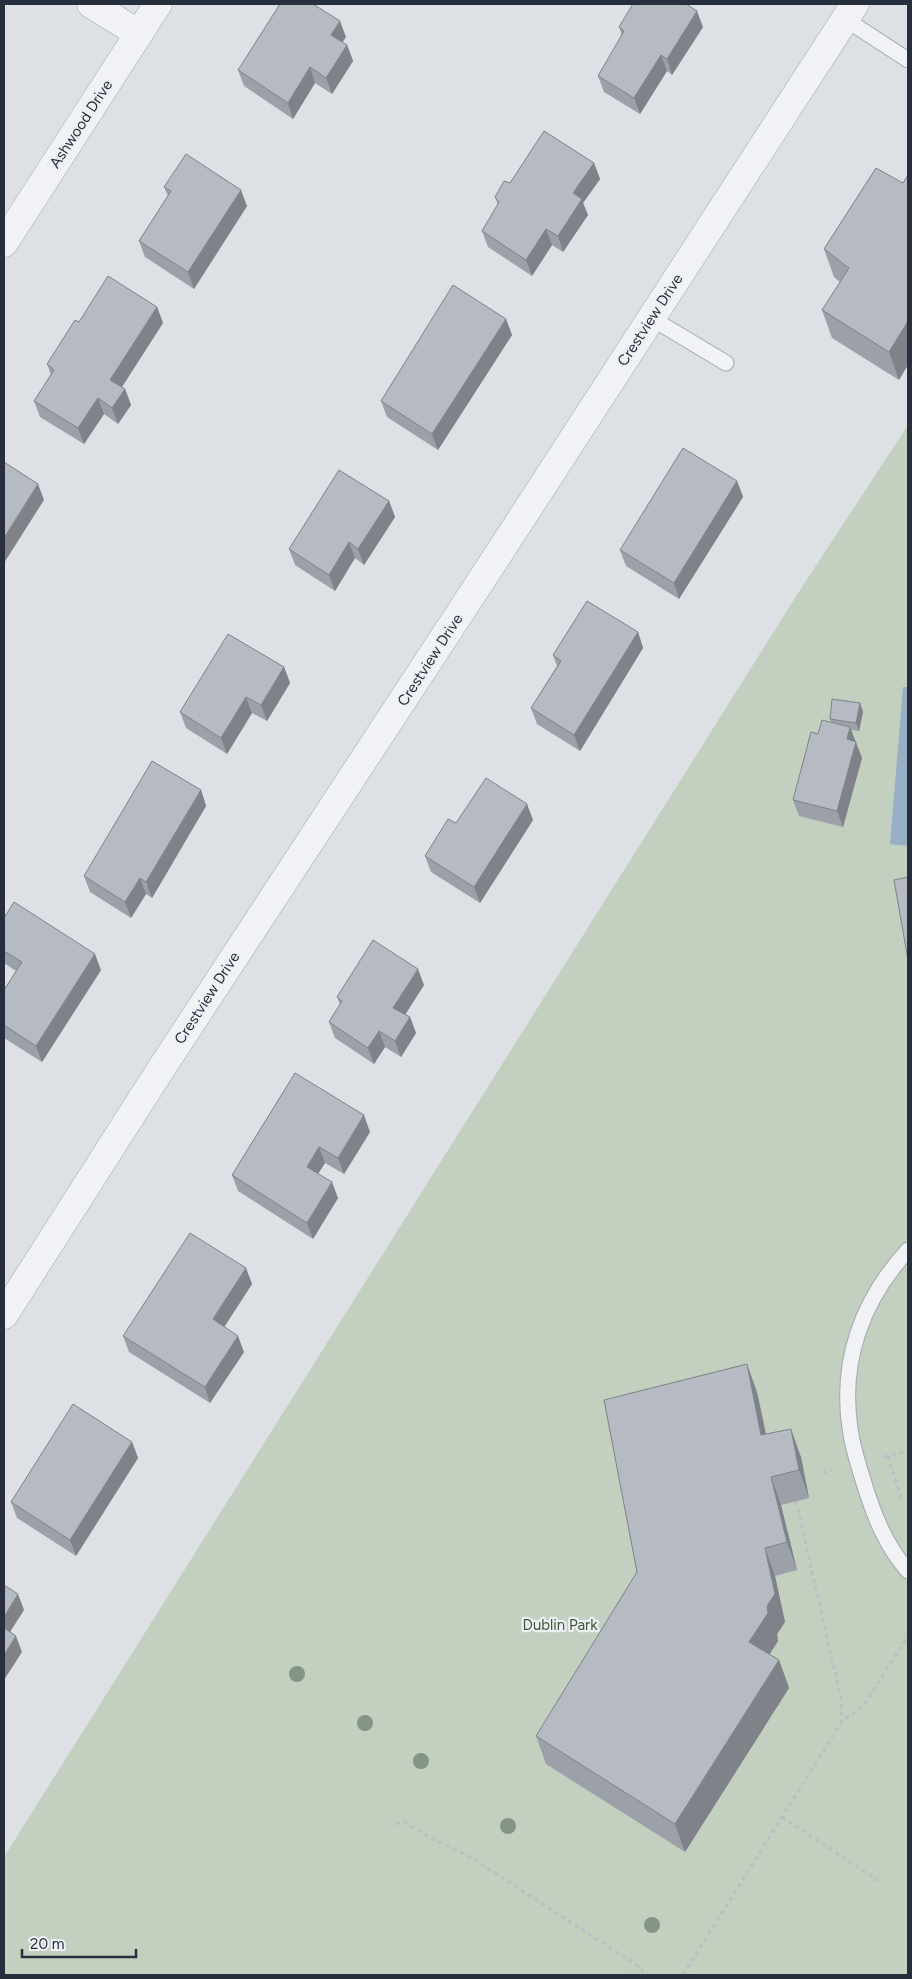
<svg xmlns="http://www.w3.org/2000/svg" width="912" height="1979" viewBox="0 0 912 1979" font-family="Figtree,sans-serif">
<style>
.green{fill:#c3d0bf}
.water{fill:#99afc5}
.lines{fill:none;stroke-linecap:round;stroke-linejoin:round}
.lane-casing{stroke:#a3a8b0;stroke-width:17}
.street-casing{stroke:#a3a8b0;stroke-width:29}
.path{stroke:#bcbfc5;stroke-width:3;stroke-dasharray:4 4;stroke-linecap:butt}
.lane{stroke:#f0f2f5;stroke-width:15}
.street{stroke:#f0f2f5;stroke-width:28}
.tree{fill:#849585}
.wall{fill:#9ca0a8}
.shaded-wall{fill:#7f8288}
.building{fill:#b5bac3;stroke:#7f8288}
.labels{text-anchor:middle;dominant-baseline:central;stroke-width:4.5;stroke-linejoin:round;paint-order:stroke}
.street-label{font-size:15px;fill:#272f3c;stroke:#edf0f4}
.park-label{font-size:15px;fill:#3c5735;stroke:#edf0f4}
</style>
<rect width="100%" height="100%" fill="#dde1e6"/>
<!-- green -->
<path class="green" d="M908,425V1975H4V1857L800,590Z"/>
<!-- water -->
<path class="water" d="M903,687H908V846L890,844Z"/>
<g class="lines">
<!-- lane casing -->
<g class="lane-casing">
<path id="lane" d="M845,19L908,60
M651,318L726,363
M908,1250C862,1300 840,1361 850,1428C852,1446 858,1463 863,1480C873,1513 885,1545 908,1571"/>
</g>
<!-- street casing -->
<g class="street-casing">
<path id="street" d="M91,4L139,34
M4,243L158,4
M4,1315L159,1072L490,567L855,4"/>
</g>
<!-- path -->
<path class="path" d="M888,1456L902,1501
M884,1457L908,1451
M823,1473L832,1470
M796,1501L841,1699L842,1721
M782,1817L882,1883
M396,1824L404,1822L431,1838L472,1858L641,1968L644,1975
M630,1974L635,1975
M683,1975L842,1721L864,1705L908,1636"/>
<!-- lane -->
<use href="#lane" class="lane"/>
<!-- street -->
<use href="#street" class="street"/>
</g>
<!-- trees -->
<g class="tree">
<circle cx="297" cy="1674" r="8"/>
<circle cx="365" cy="1723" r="8"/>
<circle cx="421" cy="1761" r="8"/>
<circle cx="508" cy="1826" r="8"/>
<circle cx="652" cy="1925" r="8"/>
</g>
<!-- wall -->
<path class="wall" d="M619,27H703L672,75L667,71L640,114L604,92L598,76L622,36Z
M346,37L342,43L347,45L353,61L332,94L315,83L293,119L244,86L238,70Z
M594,163L600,179L583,203L588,215L563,252L552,245L532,276L488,247L482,231L498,205L495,197L510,183Z
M876,168L899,380L832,338L822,310L840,282L834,277L824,249Z
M164,187L247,206L194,289L145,257L139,241L168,196Z
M157,307L163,323L122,387L125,389L131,405L118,424L104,414L84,444L40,417L34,401L51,375L47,364L79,322Z
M506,319L512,335L438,450L387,417L381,401Z
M737,481L743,497L679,599L626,566L620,550Z
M389,501L395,517L364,565L355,558L335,591L295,565L289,549Z
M638,632L643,648L580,751L537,724L531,708L557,666L553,655Z
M284,667L290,683L267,721L252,713L227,754L186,728L180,712Z
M860,703L863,712L859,731L851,730L862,758L843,827L799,816L793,800L818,734L831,722L830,719Z
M201,790L206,806L152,898L146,894L131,918L90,892L84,876Z
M533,820L480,903L431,872L425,856L456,823Z
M4,918L101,970L42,1062L4,1038V990L16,971L4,963Z
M424,985L405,1015L410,1017L416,1033L401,1057L385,1047L374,1064L335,1038L329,1022L340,1004L337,997Z
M295,1073L370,1132L344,1174L325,1163L318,1174L338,1198L313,1239L238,1191L232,1175Z
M246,1268L252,1284L224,1327L244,1352L210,1403L129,1352L123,1336Z
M757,1392L766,1434L801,1457L809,1498L781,1505L797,1570L775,1576L785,1622L777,1634L778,1641L769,1655L779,1660L789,1688L685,1852L546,1764L536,1736Z
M132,1442L138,1458L76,1556L17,1518L11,1502Z"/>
<!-- shaded-wall -->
<path class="shaded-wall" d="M697,11L703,27L672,75L667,59Z
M340,21L346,37L336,51L331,35Z
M347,45L353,61L332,94L326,78Z
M661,55L667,71L640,114L634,98Z
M310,67L315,83L293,119L288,103Z
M594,163L600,179L583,203L588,215L563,252L558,236L573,193Z
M241,190L247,206L194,289L188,272Z
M546,229L552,245L532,276L526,260Z
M157,307L163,323L116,396L110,380Z
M506,319L512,335L438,450L432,434Z
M908,321V365L899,380L889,352Z
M125,389L131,405L118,424L112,408Z
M98,398L104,414L84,444L78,428Z
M737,481L743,497L679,599L674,583Z
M38,484L44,500L4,563V538Z
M389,501L395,517L364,565L358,549Z
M349,542L355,558L335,591L329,575Z
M638,632L643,648L580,751L574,735Z
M284,667L290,683L267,721L261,705Z
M246,697L252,713L227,754L221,738Z
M860,703L863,712L859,731L856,723Z
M850,727L862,758L843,827L837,811L847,739Z
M201,790L206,806L152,898L146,882Z
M527,804L533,820L480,903L474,887Z
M140,878L146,894L131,918L125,902Z
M95,954L101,970L42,1062L36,1046Z
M418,969L424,985L399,1024L393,1008Z
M410,1017L416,1033L401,1057L395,1041Z
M379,1031L385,1047L374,1064L368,1048Z
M364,1115L370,1132L344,1174L338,1158Z
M319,1147L325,1163L312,1183L307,1167Z
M332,1182L338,1198L313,1239L307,1223Z
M246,1268L252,1284L219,1335L213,1319Z
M238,1336L244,1352L210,1403L205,1387Z
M747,1364L757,1392L772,1463L761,1435Z
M791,1429L801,1457L809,1498L799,1470Z
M132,1442L138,1458L76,1556L70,1540Z
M771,1477L781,1505L797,1570L787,1542Z
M765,1548L775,1576L785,1622L777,1634L778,1641L759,1670L749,1642L767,1606Z
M18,1594L24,1610L5,1640L4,1638V1617Z
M16,1636L22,1652L4,1680V1655Z
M779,1660L789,1688L685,1852L675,1824Z"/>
<!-- building -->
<path class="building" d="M280,4H313L340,21L331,35L347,45L326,78L310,67L288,103L238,70Z
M633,4H686L697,11L667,59L661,55L634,98L598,76L624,31L619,27Z
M544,131L594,163L573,193L582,199L558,236L546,229L526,260L482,231L499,202L495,197L504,181L510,183Z
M186,154L241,190L188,272L139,241L171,191L164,187Z
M876,168L903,183L908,175V321L889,352L822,310L849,268L824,249Z
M108,276L157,307L110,380L125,389L112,408L98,398L78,428L34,401L54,370L47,364L75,320L79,322Z
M453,285L506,319L432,434L381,401Z
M683,448L737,481L674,583L620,550Z
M4,462L38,484L4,538Z
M339,470L389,501L358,549L349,542L329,575L289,549Z
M587,601L638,632L574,735L531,708L561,661L553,655Z
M228,634L284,667L261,705L246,697L221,738L180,712Z
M832,699L860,703L856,723L830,719Z
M822,720L850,727L847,739L856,742L837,811L793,800L811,732L818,734Z
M152,761L201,790L146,882L140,878L125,902L84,876Z
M486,778L527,804L474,887L425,856L448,819L456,823Z
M908,877V960L894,880Z
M14,902L95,954L36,1046L4,1025V990L22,962L4,951V918Z
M373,940L418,969L393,1008L410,1017L395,1041L379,1031L368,1048L329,1022L342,1001L337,997Z
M295,1073L364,1115L338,1158L319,1147L307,1167L332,1182L307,1223L232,1175Z
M190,1233L246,1268L213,1319L238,1336L205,1387L123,1336Z
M747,1364L761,1435L791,1429L799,1470L771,1477L787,1542L765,1548L775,1594L767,1606L768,1613L749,1642L779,1660L675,1824L536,1736L637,1572L604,1400Z
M73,1404L132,1442L70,1540L11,1502Z
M4,1585L18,1594L4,1617Z
M4,1628L16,1636L4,1655Z"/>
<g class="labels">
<!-- street labels -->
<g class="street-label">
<text transform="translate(81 124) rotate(-57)">Ashwood Drive</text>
<text transform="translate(650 320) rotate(-57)">Crestview Drive</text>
<text transform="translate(430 660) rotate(-57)">Crestview Drive</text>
<text transform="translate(207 998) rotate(-57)">Crestview Drive</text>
</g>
<!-- park labels -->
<g class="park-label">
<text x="560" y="1625">Dublin Park</text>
</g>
</g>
<!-- border -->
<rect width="912" height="1979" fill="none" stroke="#272f3c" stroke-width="10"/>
<!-- scale -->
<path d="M22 1949v8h114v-8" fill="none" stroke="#272f3c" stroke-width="2.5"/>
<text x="30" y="1949" font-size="15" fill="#272f3c" stroke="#edf0f4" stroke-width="4" paint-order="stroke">20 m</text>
</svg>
